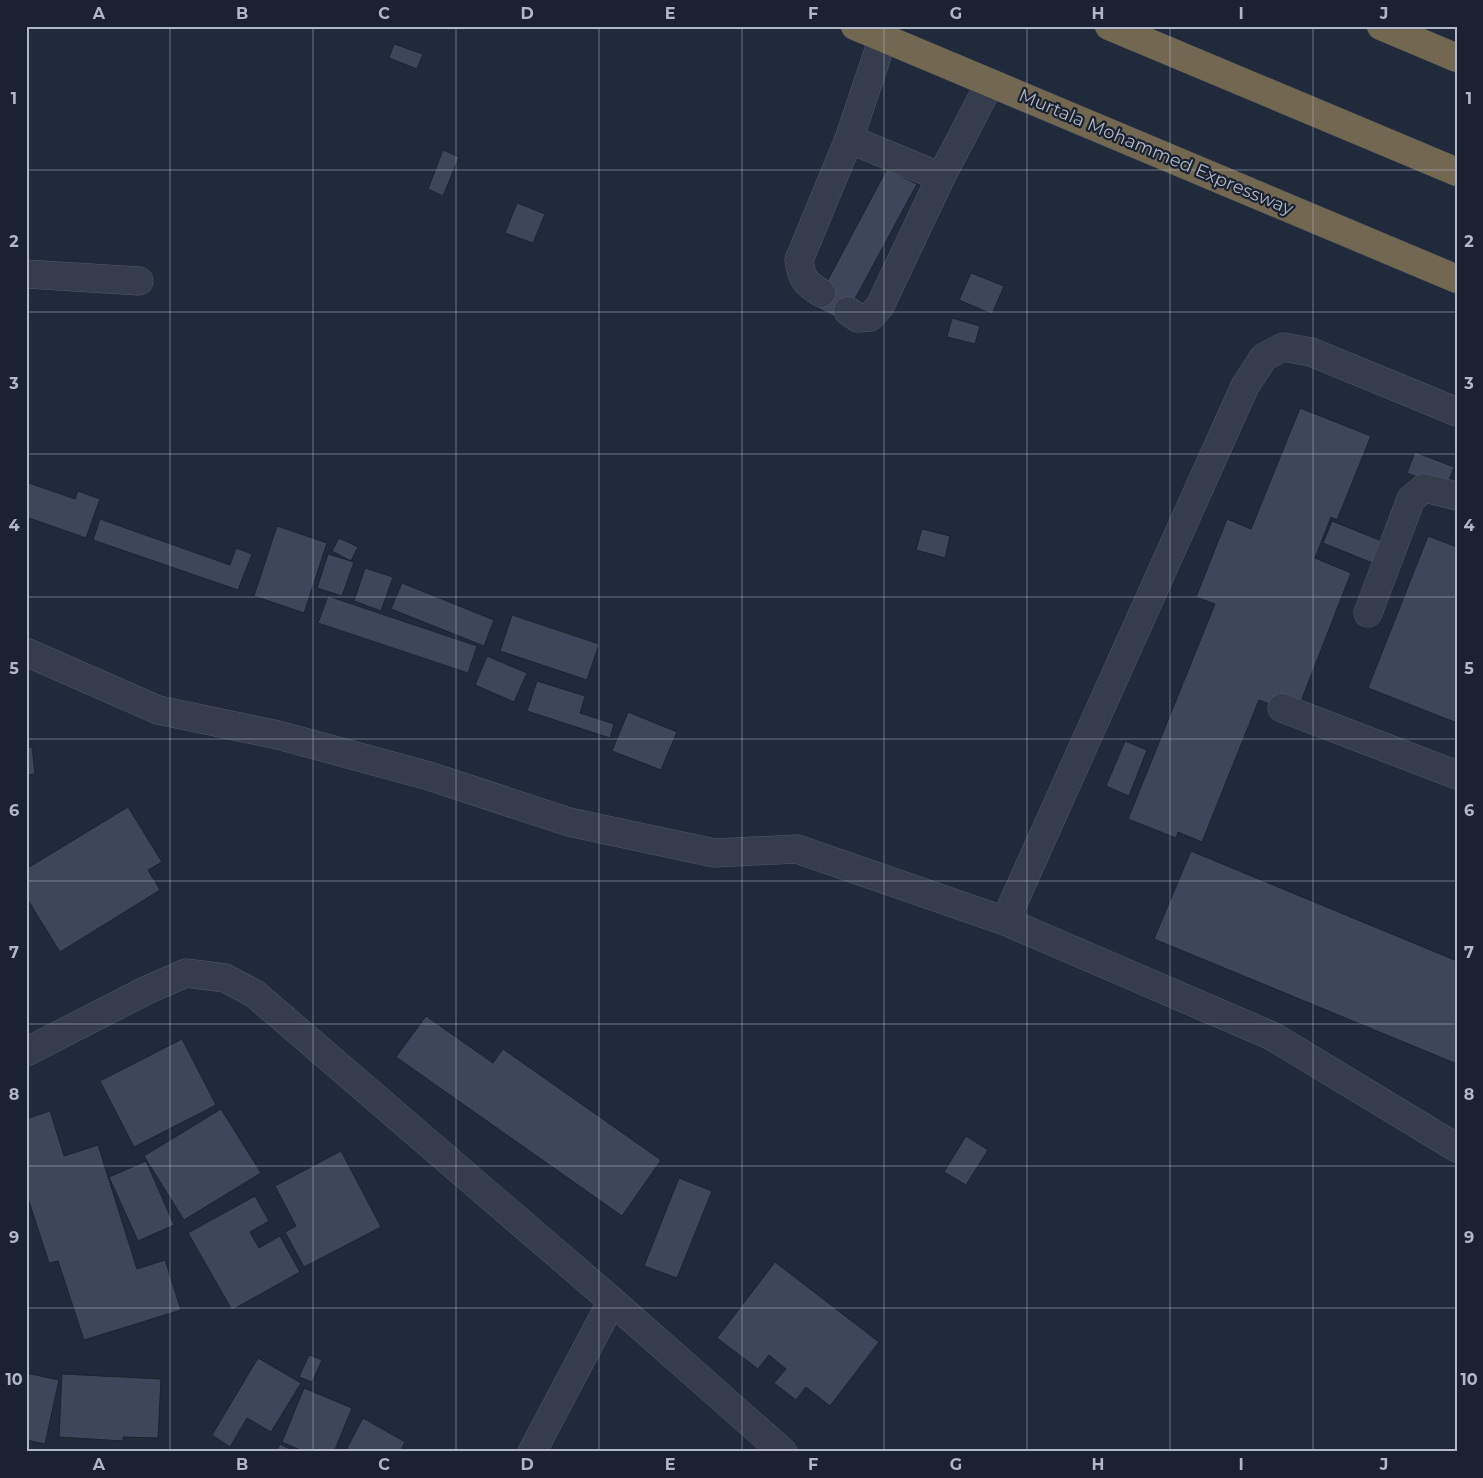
<svg xmlns="http://www.w3.org/2000/svg" width="1483" height="1478" viewBox="0 0 1483 1478" font-family="Montserrat,sans-serif">
<style>
.building{fill:#3d465b;stroke:#1c2332}
.lines{fill:none;stroke-linecap:round;stroke-linejoin:round}
.minor-casing{stroke:#505766;stroke-width:29}
.highway-casing{stroke:#3d4453;stroke-width:29}
.minor{stroke:#353c4b;stroke-width:28}
.highway{stroke:#726851;stroke-width:28}
.grid{fill:none;stroke:#b0b7c7;stroke-width:1;stroke-opacity:0.55}
.labels{text-anchor:middle;dominant-baseline:central;stroke-width:4.5;stroke-linejoin:round;paint-order:stroke}
.street-label{font-size:18px;fill:#b0b7c7;stroke:#1a2130}
.neatline{fill:none;stroke:#b0b7c7;stroke-width:2}
.grid-label{font-size:16px;text-anchor:middle;font-weight:bold;fill:#b0b7c7}
</style>
<rect width="100%" height="100%" fill="#212a3b"/>
<!-- building -->
<path class="building" d="M394,44L423,54L417,69L389,58Z
M443,150L459,157L443,196L428,189Z
M887,169L917,184L843,321L814,306Z
M517,203L545,214L533,243L505,233Z
M971,273L1004,286L992,314L959,300Z
M952,318L980,326L975,344L947,337Z
M1300,408L1371,436L1337,520L1331,517L1315,558L1351,573L1296,714L1259,700L1202,842L1178,832L1176,838L1128,819L1215,604L1196,597L1227,519L1251,529Z
M1415,452L1454,467L1446,488L1407,473Z
M26,482L75,499L78,491L100,499L86,538L26,517Z
M100,519L230,565L236,548L252,554L238,590L93,540Z
M1332,521L1384,542L1375,564L1323,543Z
M277,526L327,543L304,613L254,596Z
M922,529L950,536L945,558L916,550Z
M1428,536L1457,547V723L1368,688Z
M339,538L358,547L351,561L332,551Z
M328,554L354,562L342,596L317,588Z
M365,568L393,577L381,611L354,601Z
M402,583L494,620L484,646L391,609Z
M328,596L477,646L468,673L318,623Z
M512,615L599,644L587,680L500,651Z
M487,656L527,673L514,702L475,685Z
M537,681L585,696L580,713L614,724L610,738L527,711Z
M628,712L677,732L661,770L612,751Z
M1125,741L1147,750L1129,796L1106,786Z
M32,747L35,774L26,775V748Z
M128,807L162,862L148,870L160,890L60,952L26,897V869Z
M1191,851L1457,961V1064L1154,939Z
M426,1016L493,1063L503,1049L661,1160L622,1216L396,1057Z
M182,1039L216,1105L134,1147L100,1081Z
M221,1109L261,1173L184,1220L144,1156Z
M50,1111L64,1156L98,1145L137,1269L165,1260L181,1310L84,1340L58,1261L49,1263L26,1192V1119Z
M966,1136L988,1150L966,1185L944,1172Z
M341,1151L381,1227L304,1267L285,1232L296,1226L275,1186Z
M146,1161L174,1225L138,1241L109,1177Z
M679,1178L712,1191L677,1278L644,1266Z
M255,1196L269,1221L250,1232L259,1248L280,1236L300,1272L232,1310L188,1233Z
M775,1262L879,1342L830,1406L806,1387L796,1400L774,1383L786,1369L769,1355L758,1369L717,1338Z
M309,1355L322,1360L312,1382L299,1377Z
M258,1358L301,1383L271,1432L247,1418L230,1447L212,1435Z
M26,1373L59,1380L45,1444L26,1440Z
M62,1374L161,1379L158,1438L123,1437V1441L59,1437Z
M304,1388L352,1408L334,1452H305L282,1442Z
M363,1418L405,1442L400,1452H345Z
M280,1444L295,1452H276Z"/>
<g class="lines">
<!-- minor casing -->
<g class="minor-casing">
<path id="minor" d="M883,38L849,139L941,177L990,83
M26,274L139,281
M821,293C804,282 802,279 799,260L849,139
M848,311L858,318L870,317L880,306L941,177
M1368,613L1411,499L1424,488L1457,496
M26,652L158,710L278,735L429,776L569,822L714,853L797,849L1005,921L1272,1036L1457,1148
M1282,708L1457,775
M1005,921L1245,386L1264,357L1283,347L1311,352L1457,412
M26,1052L147,990L186,973L225,978L255,994L612,1301L783,1452
M532,1452L612,1301"/>
</g>
<!-- highway casing -->
<g class="highway-casing">
<path id="highway" d="M855,26L1457,279
M1109,26L1457,172
M1381,26L1457,58"/>
</g>
<!-- minor -->
<use href="#minor" class="minor"/>
<!-- highway -->
<use href="#highway" class="highway"/>
</g>
<!-- grid -->
<path class="grid" d="M170,26V1452M313,26V1452M456,26V1452M599,26V1452M742,26V1452M884,26V1452M1027,26V1452M1170,26V1452M1313,26V1452M26,170H1457M26,312H1457M26,454H1457M26,597H1457M26,739H1457M26,881H1457M26,1024H1457M26,1166H1457M26,1308H1457"/>
<g class="labels">
<!-- street labels -->
<g class="street-label">
<text transform="translate(1156 152) rotate(23)">Murtala Mohammed Expressway</text>
</g>
</g>
<!-- border -->
<rect width="1483" height="1478" fill="none" stroke="#1a2130" stroke-width="55"/>
<rect x="28" y="28" width="1428" height="1422" class="neatline"/>
<g class="grid-label">
<text x="99" y="19">A</text>
<text x="242" y="19">B</text>
<text x="384" y="19">C</text>
<text x="527" y="19">D</text>
<text x="670" y="19">E</text>
<text x="813" y="19">F</text>
<text x="956" y="19">G</text>
<text x="1098" y="19">H</text>
<text x="1241" y="19">I</text>
<text x="1384" y="19">J</text>
<text x="14" y="104">1</text>
<text x="1469" y="104">1</text>
<text x="14" y="247">2</text>
<text x="1469" y="247">2</text>
<text x="14" y="389">3</text>
<text x="1469" y="389">3</text>
<text x="14" y="531">4</text>
<text x="1469" y="531">4</text>
<text x="14" y="674">5</text>
<text x="1469" y="674">5</text>
<text x="14" y="816">6</text>
<text x="1469" y="816">6</text>
<text x="14" y="958">7</text>
<text x="1469" y="958">7</text>
<text x="14" y="1100">8</text>
<text x="1469" y="1100">8</text>
<text x="14" y="1243">9</text>
<text x="1469" y="1243">9</text>
<text x="14" y="1385">10</text>
<text x="1469" y="1385">10</text>
<text x="99" y="1470">A</text>
<text x="242" y="1470">B</text>
<text x="384" y="1470">C</text>
<text x="527" y="1470">D</text>
<text x="670" y="1470">E</text>
<text x="813" y="1470">F</text>
<text x="956" y="1470">G</text>
<text x="1098" y="1470">H</text>
<text x="1241" y="1470">I</text>
<text x="1384" y="1470">J</text>
</g>
</svg>
